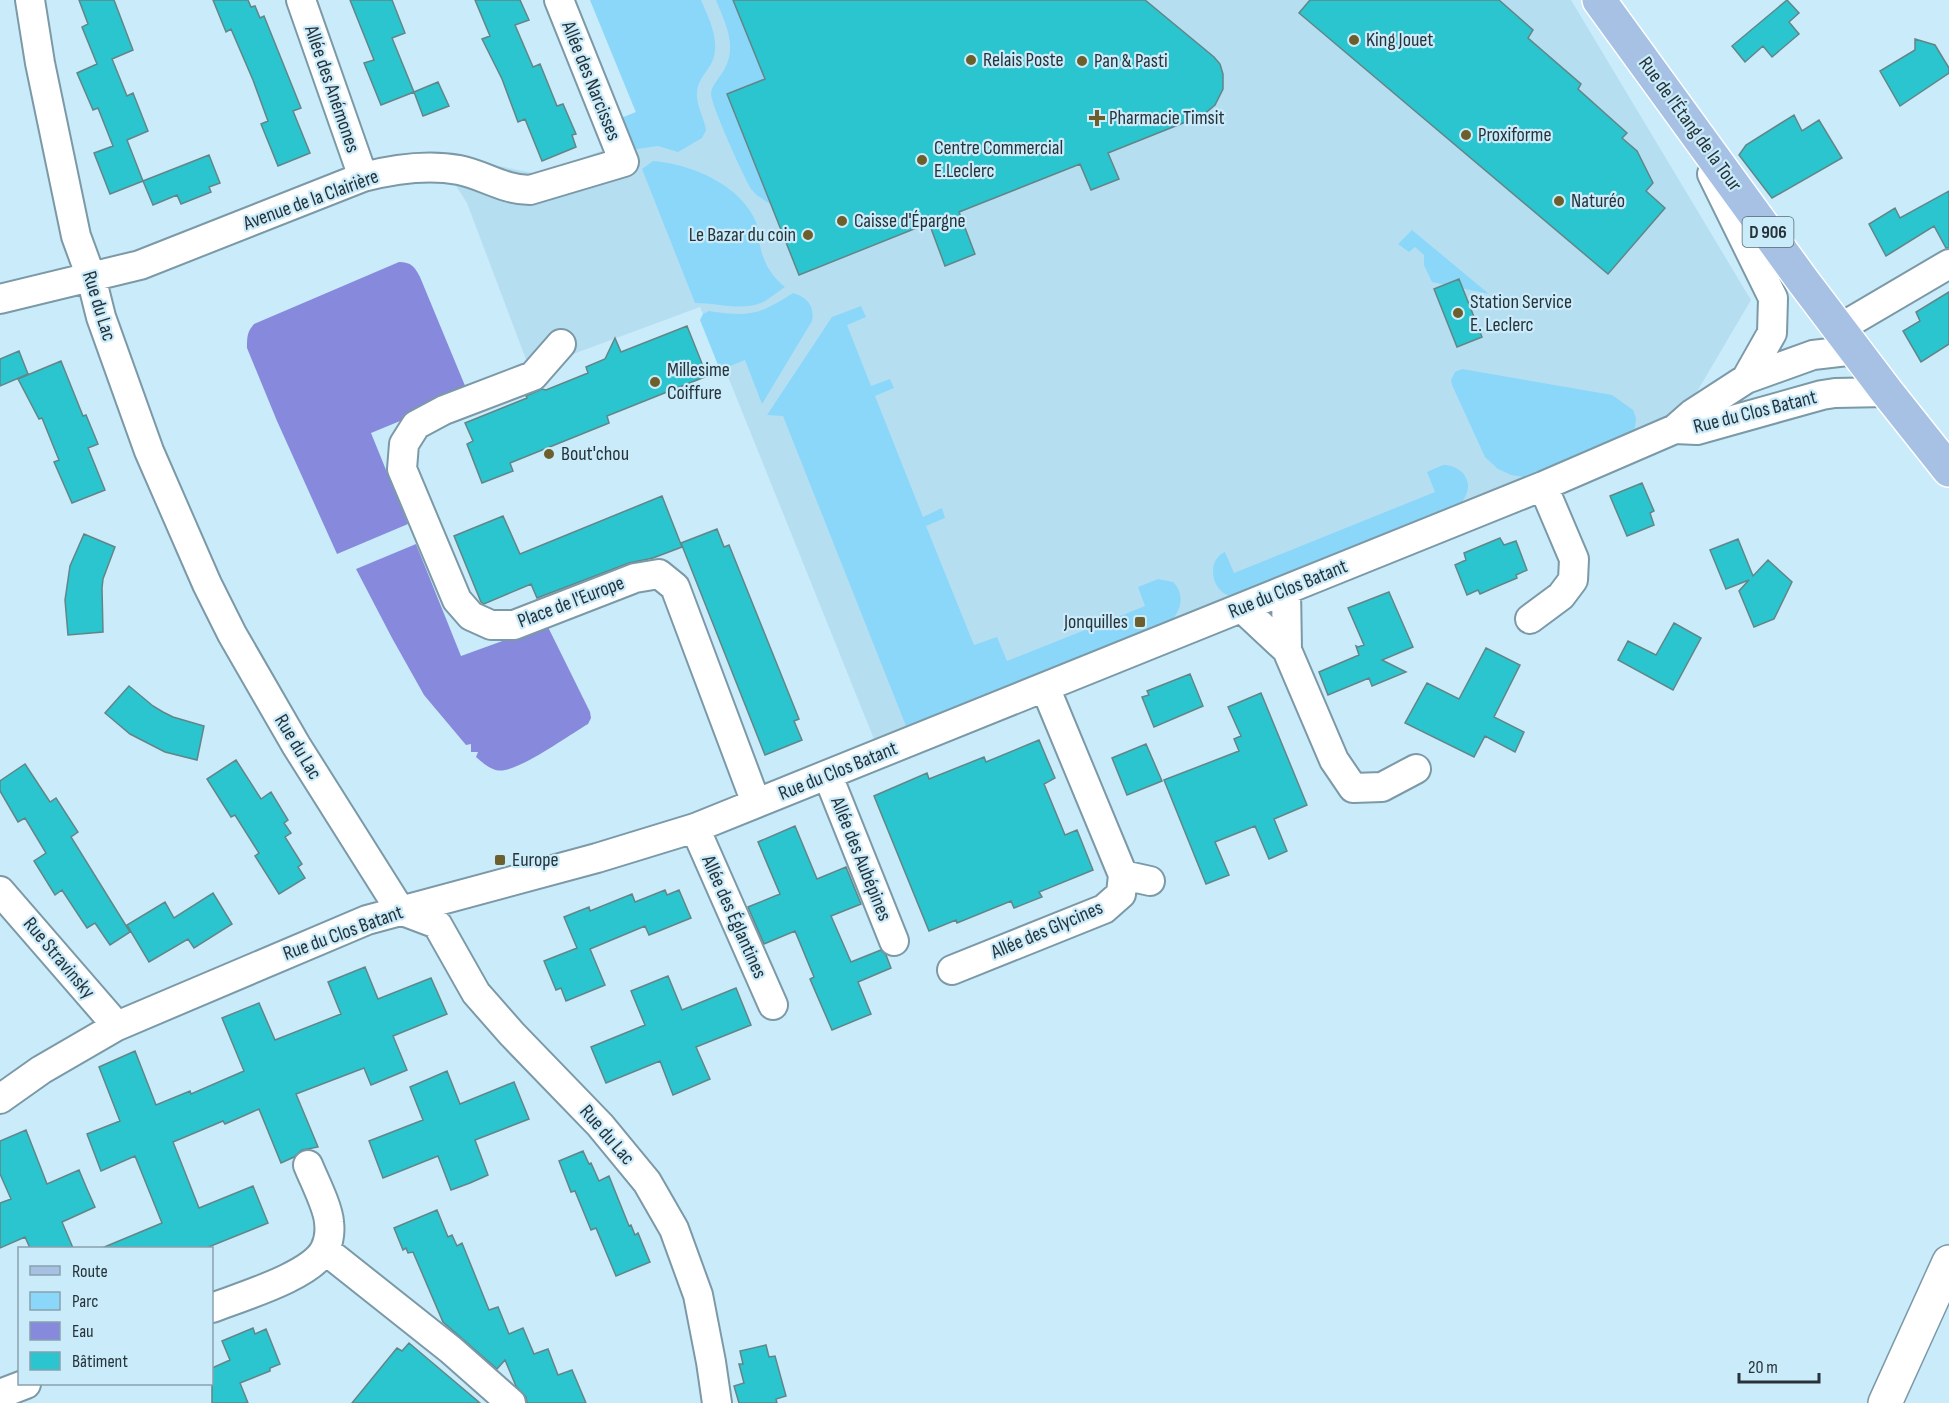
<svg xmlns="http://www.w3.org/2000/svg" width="1949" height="1403" viewBox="0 0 1949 1403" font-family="'Sofia Sans Condensed',sans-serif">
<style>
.built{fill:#b6def1}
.green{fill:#8bd7f9}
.water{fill:#878adc}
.building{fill:#2ac5ce;stroke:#628688;stroke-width:1.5}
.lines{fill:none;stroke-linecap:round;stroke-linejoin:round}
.minor-casing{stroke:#7b99a7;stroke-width:32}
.secondary-casing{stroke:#7b99a7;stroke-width:36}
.primary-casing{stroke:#fff;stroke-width:36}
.minor{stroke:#fff;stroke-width:28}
.secondary{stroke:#fff;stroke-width:33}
.primary{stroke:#a6c1e3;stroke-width:33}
.poi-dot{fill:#6c5f2c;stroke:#caebfa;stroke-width:2}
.labels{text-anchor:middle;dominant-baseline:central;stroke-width:4.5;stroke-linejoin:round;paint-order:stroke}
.shield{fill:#caebfa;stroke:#586a73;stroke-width:1.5}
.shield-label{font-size:18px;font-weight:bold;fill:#273339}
.poi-label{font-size:20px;fill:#273339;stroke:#caebfa;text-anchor:start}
.street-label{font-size:20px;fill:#273339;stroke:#caebfa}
</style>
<rect width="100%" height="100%" fill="#caebfa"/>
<!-- built -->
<path class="built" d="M590,0H1571L1751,300L1675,429L880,754L700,307L530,370L467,203L435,153L538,174L645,135Z"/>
<!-- green -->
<path class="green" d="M590,0H701C709,19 722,43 711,64C706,73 697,81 697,93C696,105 704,118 706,130L702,138L678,152L658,146L637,149L626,144L616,120L636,112Z
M716,0H733L765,79L727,95L770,204C765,200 756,196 752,190C745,180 710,103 711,93C712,85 720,77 724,70C738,46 725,23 716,0Z
M653,161C691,164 741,185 756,222C758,228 758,234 759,240C762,260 770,275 785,287C777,292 770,299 761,303C740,311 718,303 695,303L642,169Z
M1412,230L1489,294L1432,282L1424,265V255L1415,247L1409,252L1398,244Z
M793,293C807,297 815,306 812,321L762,404L745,360L720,370L700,320L703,314L709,311C749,317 759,315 793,293Z
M861,306L866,317L847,325L871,386L890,379L894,388L875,396L923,517L942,508L945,518L926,526L974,645L997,637L1007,661L1145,606L1138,587L1158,579L1173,582C1186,595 1181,611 1169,624L1015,686L906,726L783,416L767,415L832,317Z
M1462,369L1612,395L1633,410L1636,418L1635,428L1626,438L1531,478L1511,475L1498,469L1485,457L1452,385L1451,380L1455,372Z
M1443,465C1455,465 1467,472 1468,485C1469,493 1462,502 1458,508L1240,596C1237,596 1233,596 1230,596C1211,591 1206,560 1225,552L1234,573L1435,492L1427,472Z"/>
<!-- water -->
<path class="water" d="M399,262C411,262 415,267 420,277L468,393L371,433L408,524L337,554L277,421L247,348C247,337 247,332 254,324Z
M416,544L461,656L547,625L590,712L591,718L588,724C568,736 526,766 505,770C494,773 484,764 476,757L478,752H471V744L466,745L424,695L392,638L356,569Z"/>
<!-- building -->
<path class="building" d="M79,0H114L133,50L112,59L127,96L133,93L148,131L127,140L143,181L110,194L94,153L113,146L98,108L93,110L77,73L97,64L82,27L88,24Z
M213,0H248L251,7L255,6L260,18L264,16L301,108L293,111L310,153L278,166L261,124L268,121L253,80L231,29L226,32Z
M350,0H392L405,33L392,38L414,92L381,105L364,63L374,60Z
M475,0H520L529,20L515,25L533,67L540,64L557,106L563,104L576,134L572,135L576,147L542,161L525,119L518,122L502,79L482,39L490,36Z
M733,0H1145L1214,57L1220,64L1223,74V89L1215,105L1203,115L1108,153L1119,179L1091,190L1080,164L959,212L975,254L945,266L929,223L799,275L727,94L765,79Z
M1310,0H1499L1533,30L1528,38L1581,84L1578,89L1627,133L1622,138L1637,151L1653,183L1646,191L1665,208L1608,274L1299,13Z
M1787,0L1799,13L1789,22L1799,34L1772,57L1763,46L1745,62L1732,46Z
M1915,39L1935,45L1949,68V73L1900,106L1880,71L1915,50Z
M438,82L449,106L423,116L414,92Z
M1794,115L1802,131L1819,120L1842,158L1772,198L1739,155L1746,145Z
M209,155L220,183L209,187L211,192L181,204L177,195L153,205L143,181Z
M1949,191V248H1946L1934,226L1886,256L1869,224L1895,208L1900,218Z
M1459,279L1482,337L1457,347L1434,289Z
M1949,292V344L1921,362L1903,331L1920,321L1916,312Z
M687,326L707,376L607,416L609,423L510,463L513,471L482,483L467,444L473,441L465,423L527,398L526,396L542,389L546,390L588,373L586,367L605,359L615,338L621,352Z
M19,351L28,374L0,386V359Z
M61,361L83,416L86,415L98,444L88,448L105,490L72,503L54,462L59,460L42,418L39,419L18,379Z
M1642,483L1654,511L1650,513L1654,525L1627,536L1610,496Z
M662,496L682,547L653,558L629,563L537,598L531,584L484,604L481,602L454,536L503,516L520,554Z
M717,529L724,547L729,545L799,719L794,721L802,740L765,755L681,543Z
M84,534L115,547L103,579L102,588L103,632L68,635L65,600L70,566Z
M1500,538L1504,545L1516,541L1527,570L1516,575L1517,578L1498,586L1480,594L1478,590L1467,595L1455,565L1466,560L1464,553Z
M1738,539L1753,576L1768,560L1792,582L1774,619L1754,627L1739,591L1749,580L1726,589L1710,550Z
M1389,592L1413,647L1382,660L1406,672L1372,686L1369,678L1328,695L1319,672L1359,655L1356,646L1358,647L1364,645L1348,608Z
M1674,623L1701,638L1673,690L1618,660L1628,641L1656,655Z
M1486,648L1520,665L1494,717L1524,732L1515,752L1485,736L1474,757L1405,723L1427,683L1459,699Z
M1190,674L1203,706L1154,727L1142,697L1149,695L1147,691Z
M129,686L153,706L163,712L173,717L204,726L197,760L165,752L130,734L105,713Z
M1261,693L1307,805L1274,819L1287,851L1269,859L1255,826L1215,842L1229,875L1206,884L1164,780L1239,751L1234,739L1241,736L1228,707Z
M1039,740L1055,778L1044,784L1065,835L1077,830L1093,870L1039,892L1042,897L1014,908L1011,901L957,923L956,920L929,931L874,796L927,773L929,779L984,757L986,762Z
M1146,744L1162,781L1127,795L1112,758Z
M236,760L261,799L271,792L288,820L284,823L291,833L285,837L302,864L298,867L305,878L279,894L255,856L259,853L235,815L231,817L207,779Z
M25,764L50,802L56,798L78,832L71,837L130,932L110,945L95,923L87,928L62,890L55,895L34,861L46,853L25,818L18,822L0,791V781Z
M795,826L817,879L846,867L861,904L831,916L851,962L881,950L886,955L891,968L858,982L871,1014L832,1030L810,979L814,977L795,931L764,944L748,907L780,894L758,842Z
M665,890L667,895L679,890L691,918L649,935L645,926L590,949L605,985L566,1001L561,988L556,990L544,961L577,948L564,917L589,907L590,911L632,894L635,902Z
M213,893L232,924L194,948L188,939L149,962L127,925L165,902L174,918Z
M365,967L378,999L431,978L447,1014L393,1036L407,1070L371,1085L364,1068L296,1094L318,1147L302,1150L294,1157L281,1163L259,1109L225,1124L223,1121L173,1142L199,1208L253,1186L268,1223L206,1248H102L162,1223L135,1156L101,1171L87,1134L120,1121L99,1067L135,1051L156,1105L190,1091L191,1094L244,1071L222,1018L259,1003L275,1040L341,1014L328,982Z
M668,976L682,1010L736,988L751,1025L696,1047L710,1079L673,1095L660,1061L606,1083L591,1047L645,1025L631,991Z
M447,1071L460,1104L514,1082L529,1119L475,1140L488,1175L470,1183L451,1190L438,1156L383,1178L369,1141L423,1120L410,1087Z
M26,1130L47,1184L79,1170L87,1189L95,1207L62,1222L73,1248H30L25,1237L0,1248V1203L11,1199L0,1174V1141Z
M583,1151L589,1164L591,1163L599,1181L609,1176L629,1226L631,1225L635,1235L638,1233L650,1262L616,1276L596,1228L591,1230L575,1191L571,1192L559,1161Z
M437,1210L448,1237L452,1235L457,1246L462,1243L489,1310L498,1307L509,1334L523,1328L534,1354L548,1349L558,1375L572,1370L586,1403H527L526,1397L516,1386L505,1360L497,1369L443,1322L413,1252L408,1253L406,1248L403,1250L394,1228Z
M253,1328L255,1334L266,1329L280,1364L270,1368V1371L240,1383L248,1403H212V1368L230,1360L222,1341Z
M409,1343L480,1403H352L397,1348L402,1351Z
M766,1345L769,1357L775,1356L786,1396L776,1399L777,1403H739L734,1386L744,1383L739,1364H743L740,1351Z"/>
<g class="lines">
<!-- minor casing -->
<g class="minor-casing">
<path id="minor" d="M30,0L40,63L76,236L91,277L101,317L149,451L207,584L232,634L296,745L400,910L437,924L476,993L512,1034L600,1125L647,1182L674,1229L698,1295L711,1362L717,1403
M301,0L363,177
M1712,174L1773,298L1772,333L1746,379
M0,299L140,265L363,177C394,169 427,164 459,170C484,175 504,190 530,190L624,162L559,0
M1840,328L1949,264
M561,344L533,376L444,410L416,425L404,444L402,469L457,600L471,616L491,625H514L635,578L659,574L675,587L756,803
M1675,429L1697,430L1822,395L1835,393L1887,392
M1286,590L1287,650L1334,760L1353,788L1382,787L1416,769
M1242,608L1287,650
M1530,619L1561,596L1573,580L1574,559L1543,486
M1045,687L1123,875L1150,881
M828,776L894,941
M695,828L773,1005
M0,891L117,1026
M952,970L1104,909L1121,894L1123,875
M0,1099L41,1070L117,1026L367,920L597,858L695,828L1543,486L1675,429L1692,414L1746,379L1813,355L1856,350
M325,1250L451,1350L511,1403
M212,1308C240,1297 312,1276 325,1249C329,1241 330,1230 329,1222C328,1207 314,1180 308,1165
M0,1394L26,1384"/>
</g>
<!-- secondary casing -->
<g class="secondary-casing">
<path id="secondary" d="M1885,1403L1949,1262"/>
</g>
<!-- primary casing -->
<g class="primary-casing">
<path id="primary" d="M1599,0L1803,281L1887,392L1949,470"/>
</g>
<!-- minor -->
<use href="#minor" class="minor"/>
<!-- secondary -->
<use href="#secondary" class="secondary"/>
<!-- primary -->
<use href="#primary" class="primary"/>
</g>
<!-- markers -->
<g class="poi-dot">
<circle cx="1354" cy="40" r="6"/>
<circle cx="971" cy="60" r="6"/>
<circle cx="1082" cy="61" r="6"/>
<path d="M1094 109h6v6h6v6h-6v6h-6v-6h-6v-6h6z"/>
<circle cx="1466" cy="135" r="6"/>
<circle cx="922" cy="160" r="6"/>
<circle cx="1559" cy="201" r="6"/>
<circle cx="842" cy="221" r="6"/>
<circle cx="808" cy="235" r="6"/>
<circle cx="1458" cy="313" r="6"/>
<circle cx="655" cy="382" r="6"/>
<circle cx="549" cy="454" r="6"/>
<rect x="1134" y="616" width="12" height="12" rx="3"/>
<rect x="494" y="854" width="12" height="12" rx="3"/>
</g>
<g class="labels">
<!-- shield labels -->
<rect class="shield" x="1742.5" y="217" width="51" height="30" rx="4.5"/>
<g class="shield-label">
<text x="1768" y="232">D 906</text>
</g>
<!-- poi labels -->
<g class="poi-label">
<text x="1366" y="40">King Jouet</text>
<text x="983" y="60">Relais Poste</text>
<text x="1094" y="61">Pan &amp; Pasti</text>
<text x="1109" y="118">Pharmacie Timsit</text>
<text x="1478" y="135">Proxiforme</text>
<text x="934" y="148">Centre Commercial<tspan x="934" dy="23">E.Leclerc</tspan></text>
<text x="1571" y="201">Naturéo</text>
<text x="854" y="221">Caisse d'Épargne</text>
<text x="796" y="235" text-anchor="end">Le Bazar du coin</text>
<text x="1470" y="302">Station Service<tspan x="1470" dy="23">E. Leclerc</tspan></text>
<text x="667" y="370">Millesime<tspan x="667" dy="23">Coiffure</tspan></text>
<text x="561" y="454">Bout'chou</text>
<text x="1128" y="622" text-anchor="end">Jonquilles</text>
<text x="512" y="860">Europe</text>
</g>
<!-- street labels -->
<g class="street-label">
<text transform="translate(591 81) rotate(68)">Allée des Narcisses</text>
<text transform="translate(332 89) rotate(71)">Allée des Anémones</text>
<text transform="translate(1690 124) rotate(54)">Rue de l'Étang de la Tour</text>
<text transform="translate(311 200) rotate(-20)">Avenue de la Clairière</text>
<text transform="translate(99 306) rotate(73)">Rue du Lac</text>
<text transform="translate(1755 412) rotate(-14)">Rue du Clos Batant</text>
<text transform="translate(1288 589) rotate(-22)">Rue du Clos Batant</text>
<text transform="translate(571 602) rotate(-21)">Place de l'Europe</text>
<text transform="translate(298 747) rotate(59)">Rue du Lac</text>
<text transform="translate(838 771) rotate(-22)">Rue du Clos Batant</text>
<text transform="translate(861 859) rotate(68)">Allée des Aubépines</text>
<text transform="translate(734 917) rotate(66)">Allée des Églantines</text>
<text transform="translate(1047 930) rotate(-23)">Allée des Glycines</text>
<text transform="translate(343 933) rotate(-20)">Rue du Clos Batant</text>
<text transform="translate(59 958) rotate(50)">Rue Stravinsky</text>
<text transform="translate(607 1135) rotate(49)">Rue du Lac</text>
</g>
</g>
<!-- legend -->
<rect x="18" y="1247" width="195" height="138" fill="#caebfa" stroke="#89a1ad" stroke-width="1.5"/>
<rect x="30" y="1266" width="30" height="9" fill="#a6c1e3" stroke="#89a1ad" stroke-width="1.5"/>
<text x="72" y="1277" font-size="18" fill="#273339">Route</text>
<rect x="30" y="1292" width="30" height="18" fill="#8bd7f9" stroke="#89a1ad" stroke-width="1.5"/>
<text x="72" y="1307" font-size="18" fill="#273339">Parc</text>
<rect x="30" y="1322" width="30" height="18" fill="#878adc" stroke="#89a1ad" stroke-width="1.5"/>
<text x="72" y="1337" font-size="18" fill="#273339">Eau</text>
<rect x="30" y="1352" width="30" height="18" fill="#2ac5ce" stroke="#89a1ad" stroke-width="1.5"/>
<text x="72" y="1367" font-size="18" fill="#273339">Bâtiment</text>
<!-- scale -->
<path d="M1739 1373v9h80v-9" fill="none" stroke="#273339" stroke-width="3"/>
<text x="1748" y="1373" font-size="18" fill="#273339" stroke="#caebfa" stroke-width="4.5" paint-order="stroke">20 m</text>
</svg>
